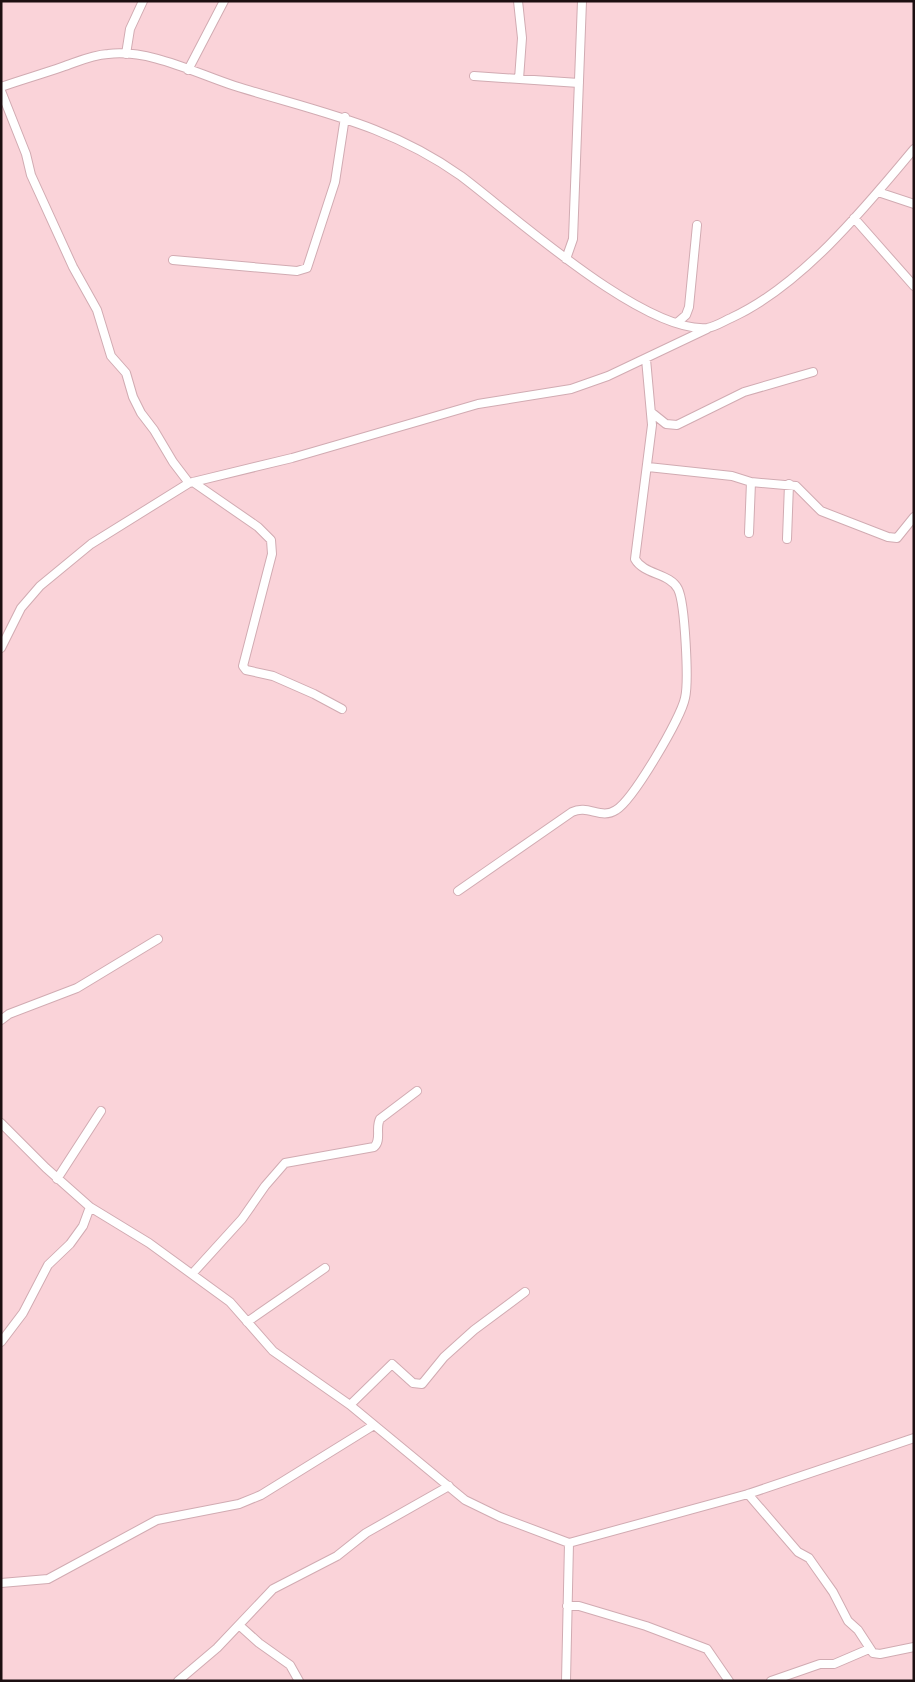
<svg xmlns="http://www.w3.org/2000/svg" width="915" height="1682" viewBox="0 0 915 1682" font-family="Ubuntu,sans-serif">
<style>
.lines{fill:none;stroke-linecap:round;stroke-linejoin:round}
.minor-casing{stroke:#d1abb2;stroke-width:10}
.minor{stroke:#fff;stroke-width:8}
</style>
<rect width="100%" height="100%" fill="#fad3d9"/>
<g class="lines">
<!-- minor casing -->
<g class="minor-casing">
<path id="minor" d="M518,1L522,38L519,79
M126,54L130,29L143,1
M188,70L224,1
M474,76L579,83
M1,87C21,80 42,74 62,67C77,62 91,55 108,54C150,49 195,73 235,86C318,112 388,124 461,176C513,215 643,333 707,328C715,327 724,321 731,318C801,286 865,208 914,149
M1,91L26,154L31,175L73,267L97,310L111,356L126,373L133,397L141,413L154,430L173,462L189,483
M878,192L914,204
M854,218L914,286
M566,259L573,239L582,1
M173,260L297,271L307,268L335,182L345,117
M678,322L686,315L689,307L697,225
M651,412L666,424L677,425L744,392L813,372
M648,467L732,476L751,482L796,486L821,511L888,537L897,538L914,517
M193,482L258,527L271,540L272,554L243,666L246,670L273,676L314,694L342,709
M749,533L751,482
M787,539L789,484
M1,648L21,608L40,586L91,544L189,483L292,458L478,404L571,389L608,376L707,329
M458,891L572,812C588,804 601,820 616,810C633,800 681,718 685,698C689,682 685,603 678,589C670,573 644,575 635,559L652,425L646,359
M1,1020L9,1014L77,988L158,939
M1,1123L46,1168L90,1207L149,1243L230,1302L273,1351L350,1405L465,1500L500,1517L569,1543L748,1494L914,1438
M57,1179L101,1111
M192,1274L242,1219L265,1186L285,1163L374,1147C382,1140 375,1128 380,1119L417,1091
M247,1322L325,1268
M1,1342L23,1313L48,1265L70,1244L83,1226L90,1207
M350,1405L392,1364L413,1383L422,1384L444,1357L474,1330L525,1292
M748,1494L798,1552L809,1558L816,1568L833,1592L848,1621L858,1630L873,1653L880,1654L914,1647
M1,1583L48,1579L157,1520L239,1504L261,1495L374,1425
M567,1606H579L646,1626L707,1649L729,1681
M239,1625L259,1643L290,1665L299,1681
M178,1681L217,1648L273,1589L337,1556L366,1533L449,1486
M566,1681L569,1543
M771,1681L820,1664H834L869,1649"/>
</g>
<!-- minor -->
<use href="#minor" class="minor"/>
</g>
<!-- border -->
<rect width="915" height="1682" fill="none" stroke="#1c0f11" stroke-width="5"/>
</svg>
